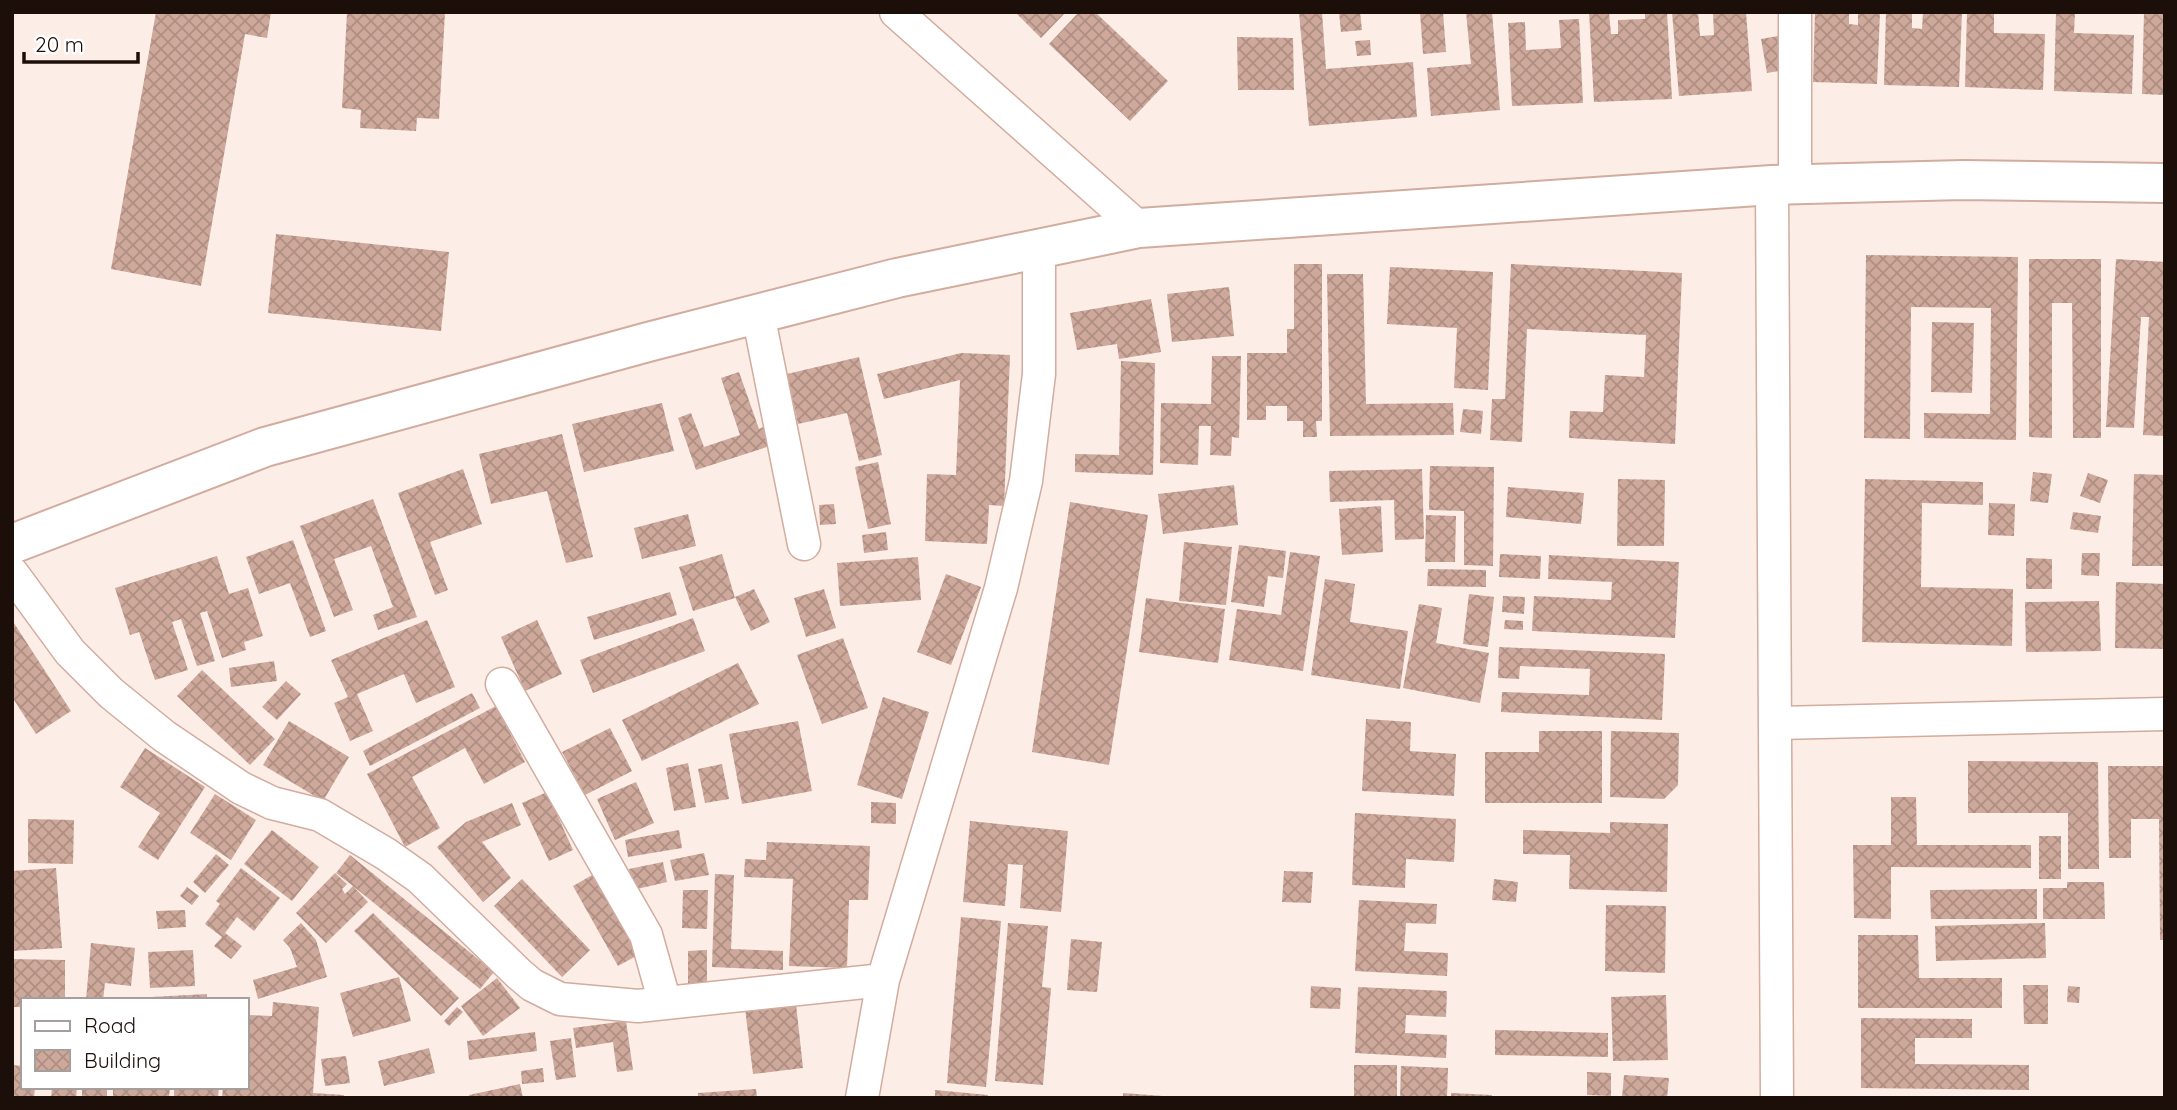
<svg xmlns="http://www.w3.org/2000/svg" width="2177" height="1110" viewBox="0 0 2177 1110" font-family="Quicksand,sans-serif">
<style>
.building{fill:url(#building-cross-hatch)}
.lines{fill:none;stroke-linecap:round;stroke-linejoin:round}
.street-casing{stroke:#d1ac9f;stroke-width:35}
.secondary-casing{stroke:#d1ac9f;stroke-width:42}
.street{stroke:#fff;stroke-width:32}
.secondary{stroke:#fff;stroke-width:38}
</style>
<defs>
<pattern id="building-cross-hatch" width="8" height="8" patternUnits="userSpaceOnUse" patternTransform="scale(1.75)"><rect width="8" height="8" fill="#cda89b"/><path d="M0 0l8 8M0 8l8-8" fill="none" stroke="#af8f84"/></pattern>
</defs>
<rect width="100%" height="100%" fill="#fdede7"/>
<!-- building -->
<path class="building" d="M156,12H271L267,38L245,34L201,286L111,269Z
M347,12H445L439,119L417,118L416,131L360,128L361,110L342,108Z
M1015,12H1066L1041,38Z
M1079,12H1095L1168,81L1130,121L1049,44Z
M1299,12H1322L1326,69L1413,62L1417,117L1309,126Z
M1339,12H1360L1362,30L1341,32Z
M1420,12H1443L1446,52L1423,54Z
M1466,12H1492L1500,110L1431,116L1427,68L1471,64Z
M1589,12H1609L1611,34H1618V20L1645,19V12H1667L1672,99L1594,102Z
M1672,12H1698L1700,36L1714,35L1713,12H1746L1752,91L1679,96Z
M1815,12H1849V24L1858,25V12H1880L1877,84L1813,82Z
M1886,12H1912V28L1922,29L1923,12H1962L1959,87L1884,85Z
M1967,12H1994V33L2045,34L2043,90L1965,87Z
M2056,12H2075L2074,33L2134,35L2132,94L2054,91Z
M2144,12H2165V95L2142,94Z
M1579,19L1583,103L1512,106L1508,23L1525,22L1526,50L1561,48L1559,20Z
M1778,36L1785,70L1767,73L1761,39Z
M1237,37L1293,38L1294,90H1238Z
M1370,40L1371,55L1357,56L1355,41Z
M276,234L449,252L441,331L268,313Z
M1866,255L2018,257L2016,440L1924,438V413L1990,414L1991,308L1911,307L1910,439L1864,438Z
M2029,259H2101V438H2073L2072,303H2052V438L2029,437Z
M2116,259L2165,262V436L2143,435L2149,317H2141L2134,428L2106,427Z
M1294,264H1322V421H1316L1317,437H1303V421H1287V406H1266V420H1247V353H1287V329H1294Z
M1511,264L1682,273L1675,444L1569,438L1570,411L1603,412L1605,375L1644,377L1646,335L1527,329L1522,442L1490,440L1492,399H1505Z
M1390,267L1493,272L1488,390L1454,388L1457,328L1387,324Z
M1327,274H1363L1366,404L1453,403L1454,435L1330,436Z
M1229,287L1234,336L1172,342L1167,294Z
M1151,299L1161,352L1119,359L1117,344L1077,350L1070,313Z
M1932,322L1974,323L1972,393L1931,392Z
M961,353L1010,355L1004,506L989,505L987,544L925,541L927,474L956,475L960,380L884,399L877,374Z
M1212,356H1241L1239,438L1232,437L1231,456L1210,455L1211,426H1199L1198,465L1160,463L1161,403L1211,404Z
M859,357L882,455L859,461L847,413L798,424L787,374Z
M1121,361L1155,363L1153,475L1075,472V454L1119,455Z
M739,372L759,429L763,427L770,446L696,470L678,418L691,413L704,447L740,435L721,378Z
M662,403L674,451L584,472L572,424Z
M1463,409L1483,411L1481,434L1460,432Z
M562,434L593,557L566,563L547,491L491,504L479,454Z
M878,462L891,524L868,529L855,467Z
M1430,466L1494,467L1493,566L1464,565V511L1429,510Z
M463,469L482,524L430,542L448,590L435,595L398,493Z
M1422,469L1424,539L1395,540L1394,500L1330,502L1329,471Z
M2033,472L2052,474L2048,503L2030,501Z
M2088,473L2108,480L2100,503L2080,496Z
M2134,474L2165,475V566H2132Z
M1618,479L1665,480L1664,546H1617Z
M1865,479L1983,482V505L1922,503L1921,587L2013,589L2012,646L1862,642Z
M1234,485L1238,525L1163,534L1158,494Z
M1508,487L1584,493L1581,524L1506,517Z
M373,499L417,617L378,630L373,615L393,607L371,546L334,559L353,610L334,617L300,526Z
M1070,502L1148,515L1109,765L1032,752Z
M1989,503L2015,504L2014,536L1988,535Z
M834,504L836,524L820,525L819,505Z
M1381,506L1383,552L1342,555L1339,509Z
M2073,512L2101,516L2098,533L2070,529Z
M688,514L696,546L642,559L634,528Z
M1426,515L1456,516L1455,562H1425Z
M886,532L888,550L864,553L862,535Z
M293,540L326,631L310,637L290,583L259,594L246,557Z
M1184,542L1232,547L1226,605L1179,601Z
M1239,545L1286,551L1283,578L1268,576L1264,607L1231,602Z
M1290,552L1320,556L1303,671L1229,660L1237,609L1281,615Z
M2082,553H2100L2099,576L2081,575Z
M722,554L735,598L693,611L679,567Z
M1500,554L1541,556L1540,579L1499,577Z
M1549,555L1679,562L1675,638L1532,631L1534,596L1611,600L1612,582L1548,579Z
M217,556L229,594L248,588L263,636L244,642L246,650L222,658L207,611L200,613L215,661L197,666L181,619L172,622L188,670L155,680L139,632L130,635L115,588Z
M918,557L921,600L840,606L837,563Z
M2026,558L2052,559V589H2026Z
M1428,569L1486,570V587L1427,586Z
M946,574L981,587L951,665L917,652Z
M1325,579L1355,584L1350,622L1408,631L1400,689L1311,675Z
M2116,582L2165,584V649L2115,648Z
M754,589L770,622L751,631L735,597Z
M824,589L836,628L806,637L794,598Z
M670,592L677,615L594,640L587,617Z
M1469,594L1494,597L1488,647L1463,644Z
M1503,596L1525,597L1524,614L1502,612Z
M1146,598L1225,609L1218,663L1139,652Z
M2099,601L2101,651L2026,652L2025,602Z
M1419,604L1442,608L1436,643L1489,653L1480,703L1403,688Z
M693,618L705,651L593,693L580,660Z
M12,620L71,711L36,734L12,697Z
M427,620L455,687L416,703L404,674L357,694L373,731L350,741L334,703L348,697L331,660Z
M537,620L562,674L525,691L501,637Z
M1505,620L1523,621V630L1504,629Z
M843,638L868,708L822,724L797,655Z
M1499,647L1665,654L1662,720L1501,712L1502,692L1589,695L1590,669L1520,666L1519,679L1498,678Z
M274,661L277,681L231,687L229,668Z
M738,663L759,704L642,761L622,720Z
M202,670L275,739L250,765L177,696Z
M286,681L301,694L277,720L262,707Z
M472,693L480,708L370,766L363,751Z
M883,697L929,712L902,799L857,785Z
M496,706L525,762L484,784L465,748L412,777L440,828L405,847L367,774Z
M1366,719L1411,722L1410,751L1456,754L1454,796L1362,791Z
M289,721L349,757L323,801L263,765Z
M798,721L812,791L742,804L729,734Z
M610,728L632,771L585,795L562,752Z
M1539,731H1602V803H1485V752H1539Z
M1611,731L1679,733L1678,785L1664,799L1610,797Z
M145,748L205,787L158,860L138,847L160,813L120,787Z
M1968,761L2098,762L2099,869H2068V813H1968Z
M688,763L696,807L674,811L666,768Z
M722,764L729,799L705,803L698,769Z
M2108,766H2165V940H2160L2159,819H2131V858H2109Z
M636,782L654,823L615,840L597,799Z
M547,792L573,850L549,861L522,803Z
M215,794L256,820L231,860L190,833Z
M1891,797H1916L1917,845H2031V868L1891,867V919L1854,918L1853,845H1891Z
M871,802L896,803V824L871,823Z
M512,803L521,825L482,842L511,878L483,902L437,847L466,822Z
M1355,813L1456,819L1454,862L1406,859L1405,888L1352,885Z
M28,819L74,820L73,864L28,863Z
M970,821L1068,831L1061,912L1020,908L1023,865L1008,864L1005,906L963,902Z
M1610,822L1668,824L1667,892L1569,889L1570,855L1523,854V830L1610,833Z
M272,830L319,867L292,901L244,864Z
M679,830L682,848L628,857L625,840Z
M2039,836H2061V879H2039Z
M767,842L870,846L868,900H849L847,968L789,966L793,879L744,877L745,859L766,860Z
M704,853L709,875L675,881L670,860Z
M216,854L229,865L205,893L193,882Z
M350,855L494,972L480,989L353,886L368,902L326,943L296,913L335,873L347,884L342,889L345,894L353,886L336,873Z
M663,862L667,882L633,890L629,869Z
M56,868L62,948L12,951V871Z
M241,868L280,898L254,931L237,917L225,933L242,946L231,959L214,946L222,937L205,924L220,904L216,901Z
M1284,871L1313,872L1311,903L1282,902Z
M594,874L640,954L618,966L573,886Z
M715,874L734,875L731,949L783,951V970L712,967Z
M522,879L590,950L562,977L494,906Z
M1494,879L1518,882L1516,902L1492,900Z
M2067,882H2104L2105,919H2043V888H2067Z
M187,887L199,896L192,905L180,896Z
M2037,889V919H1931L1930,890Z
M683,890H708L707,929L682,928Z
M1359,900L1437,904L1436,924L1406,923L1404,951L1448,953L1447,976L1355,971Z
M1606,905L1666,906L1665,973L1605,971Z
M185,910L186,927L158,929L156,911Z
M373,913L459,998L441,1016L354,931Z
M961,917L1001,921L986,1087L947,1083Z
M301,923L316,940L327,977L258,999L253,980L297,967L290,948L283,940Z
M1008,923L1048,926L1042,987L1051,988L1043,1085L995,1081Z
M2045,923L2046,958L1936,961L1935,926Z
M1858,935H1918L1919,978H2002V1008H1858Z
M1071,939L1102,942L1097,992L1067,990Z
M91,943L135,948L131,986L105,983L103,1000H86Z
M193,950L195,986L150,988L148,952Z
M707,950V986L688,987V951Z
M12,959L65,960V1000H23V1007H12Z
M399,977L411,1021L353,1037L340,993Z
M497,978L520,1008L483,1036L461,1006Z
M2023,985H2048V1024H2024Z
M1311,986L1341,988L1340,1009L1310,1008Z
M2068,986L2080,987L2079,1003L2067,1002Z
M1358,987L1447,991L1446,1017L1406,1015L1405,1033L1447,1035L1446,1058L1355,1053Z
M207,994V1000H151V997Z
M1666,995L1668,1060L1613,1061L1611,997Z
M273,1002L319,1007L313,1093L344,1095V1098H222L223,1087H247V1015L272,1016Z
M796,1004L803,1068L753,1074L745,1008Z
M457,1007L463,1012L449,1026L444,1021Z
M1861,1018L1972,1019V1038H1915V1064L2029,1065V1090L1861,1088Z
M626,1021L633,1070L617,1072L613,1042L576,1048L573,1028Z
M1495,1030L1608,1033V1057L1495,1055Z
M535,1032L537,1051L469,1060L467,1041Z
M571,1038L576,1077L556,1080L550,1041Z
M429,1048L435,1073L384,1086L378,1061Z
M346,1056L350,1083L325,1086L321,1059Z
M12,1065L23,1066V1087H35L34,1098H12Z
M1354,1065H1397V1098H1354Z
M1401,1066L1448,1068L1447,1098H1400Z
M543,1068L544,1082L522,1084L521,1071Z
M1587,1072L1611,1073V1096L1587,1095Z
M1624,1075L1669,1078L1667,1098H1622Z
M520,1084L523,1098H469V1095Z
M52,1087L77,1088L76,1098H51Z
M82,1087H107V1098H82Z
M113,1087H170L169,1098H113Z
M174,1087H219L218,1098H174Z
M756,1089L757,1098H698V1093Z
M935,1090L988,1095V1098H935Z
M1123,1093L1163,1096V1098H1123Z
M1451,1093L1492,1095V1098H1451Z"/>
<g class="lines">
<!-- street casing -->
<g class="street-casing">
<path id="street" d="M896,12L1139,228
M1795,12V184
M1772,185L1777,1098
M758,314L804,544
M12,573L70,652L111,693L164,736L241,788L272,803L320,815L386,854L420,878L519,974L532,985L560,999L638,1006L883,980
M502,684L646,935L665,1003
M1777,723L2165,714
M862,1098L883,980L1001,588L1026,481L1039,374V247"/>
</g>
<!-- secondary casing -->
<g class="secondary-casing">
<path id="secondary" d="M12,544L265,447L648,342L897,278L1139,228L1772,185L1963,180L2165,183"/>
</g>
<!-- street -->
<use href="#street" class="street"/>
<!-- secondary -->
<use href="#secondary" class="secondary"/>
</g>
<!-- border -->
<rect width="2177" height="1110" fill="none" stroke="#1c0f0a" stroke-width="28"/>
<!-- legend -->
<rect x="21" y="998" width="228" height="91" fill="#ffffff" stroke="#a49f9d" stroke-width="2"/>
<rect x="35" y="1021" width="35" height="10" fill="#ffffff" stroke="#a49f9d" stroke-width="2"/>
<text x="84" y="1033" font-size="21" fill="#1c0f0a">Road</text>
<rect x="35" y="1050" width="35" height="21" fill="url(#building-cross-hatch)" stroke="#a49f9d" stroke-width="2"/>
<text x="84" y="1068" font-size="21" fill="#1c0f0a">Building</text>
<!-- scale -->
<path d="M24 52v10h114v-10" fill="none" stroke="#1c0f0a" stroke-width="3.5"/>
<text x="35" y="52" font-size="21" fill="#1c0f0a" stroke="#ffffff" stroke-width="5" paint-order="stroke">20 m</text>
</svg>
